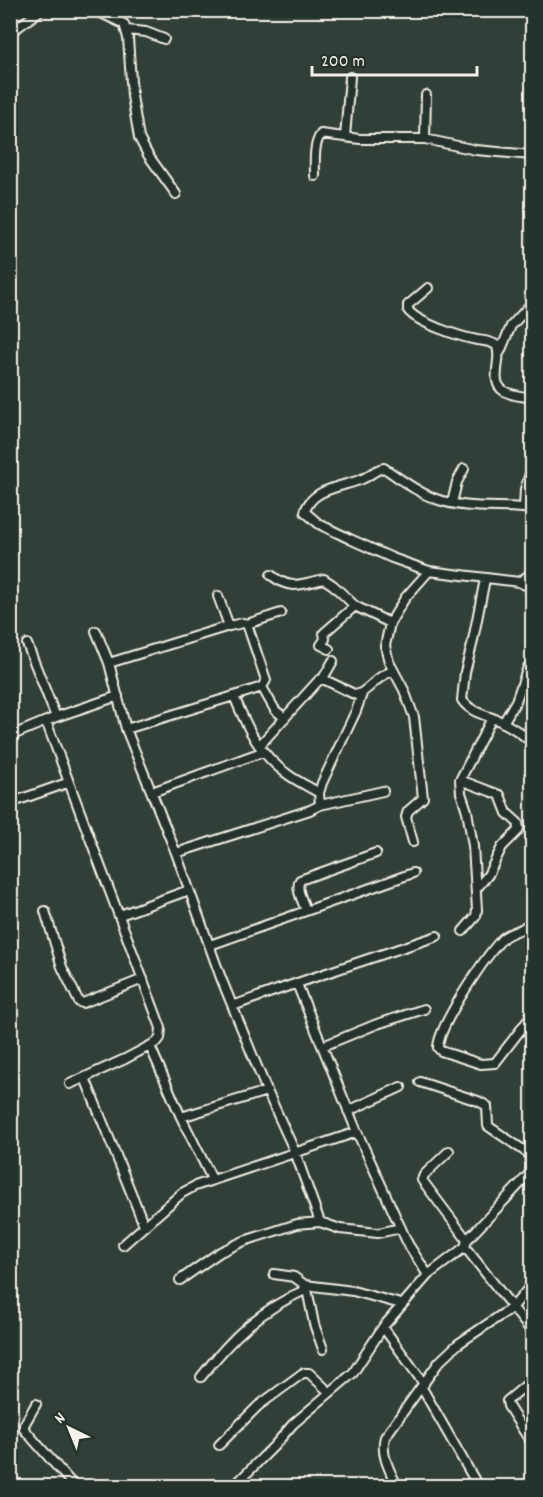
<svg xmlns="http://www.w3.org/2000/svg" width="543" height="1497" viewBox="0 0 543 1497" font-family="Dekko,sans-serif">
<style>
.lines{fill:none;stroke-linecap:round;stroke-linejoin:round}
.minor-casing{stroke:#f4f1e8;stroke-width:12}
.minor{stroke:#26332d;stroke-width:8}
</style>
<rect width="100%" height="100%" fill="#323e38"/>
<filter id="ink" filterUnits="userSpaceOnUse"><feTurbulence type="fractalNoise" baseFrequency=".0167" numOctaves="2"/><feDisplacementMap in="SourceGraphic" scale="12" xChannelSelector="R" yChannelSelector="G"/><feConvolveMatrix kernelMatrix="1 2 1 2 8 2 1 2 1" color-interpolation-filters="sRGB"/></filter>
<g filter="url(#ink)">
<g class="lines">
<!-- minor casing -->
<g class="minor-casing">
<path id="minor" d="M82,10L101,13L124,24L128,38L132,96L139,138L148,155L176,194
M127,30L146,32L164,39
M10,33L41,10
M345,137L350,77
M425,139L426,95
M315,176C315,163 313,145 321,134L360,139H425L476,150L532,155
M428,288L408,305V310C417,323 461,337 477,340C485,341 489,341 496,345C504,358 488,381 504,391C512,396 523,396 532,398
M500,352L511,326L532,303
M452,503L457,482L464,469
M524,508L525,489L532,467
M532,509C501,505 466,510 436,499C416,492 401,479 384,468C375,469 370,476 362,479C343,487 311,488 305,512L319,524L350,539L392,558L429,571L519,582L532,588
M271,575C291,591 301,584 324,579L333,585L355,606L390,623
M485,579L472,645L465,672L462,700C471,713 486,715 500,721C512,727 523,734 532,743
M519,582L532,573
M218,596L229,626
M247,624L281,613
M96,631L109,663
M27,644L56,717
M329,649L321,645L325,639L324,633L355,606
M322,680L333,661
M262,687L275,710L285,718
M46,721L161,1028L160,1038L157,1042L125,1059L70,1084
M503,723L516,701L528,667
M126,729L234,696
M10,736L56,717L118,696
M526,736L532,725
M260,745L319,680L323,679L356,695C369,692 375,676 393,671
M460,780L500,795L507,813L518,823L519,828L518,831L502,847L488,875L476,889
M152,792L262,752
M319,793C309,787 299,782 290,776C260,756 247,728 234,696L262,687L266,680L247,624L243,623L229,626L109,663L126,729L176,853L221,978L267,1091L295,1152L320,1222
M10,803L67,783
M320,805L383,791
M413,842L406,817L408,811L423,798L414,717L404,690L389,662L385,646L390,623L405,598L429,571
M176,853L310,810L320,805L319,793L322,783L356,711L362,694
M45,911L62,967L79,1002L83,1003L143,979
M306,911C303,901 295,889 300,880L376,853
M120,915L189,890
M532,919C522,934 512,929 502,939C486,956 438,1026 438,1048L441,1051L481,1064L495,1063L532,1015
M463,931L476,916L477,910L473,846L467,811L461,793L460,780L492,718
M210,945L413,873
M297,984L357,1132L408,1244L428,1275
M233,1006C300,981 369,959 437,936
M523,1026L532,1034
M150,1046L181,1117L267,1091
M323,1046L377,1024L424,1009
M85,1078L144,1225
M420,1082L478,1101L487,1106L488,1126L532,1156
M348,1111L401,1087
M181,1117L212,1179
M449,1151L424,1175L422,1180L467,1240
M123,1245L182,1193L195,1186L357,1132
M465,1247L532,1332
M274,1274L294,1277L305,1285L353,1291L401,1304
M180,1280L220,1252L244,1241L297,1224L320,1222L340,1229L378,1233L401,1228
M307,1289L314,1324L323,1349
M383,1327L424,1384
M201,1377C232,1337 260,1310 307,1289L305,1285
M532,1380L507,1401L508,1406L532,1444
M422,1388L478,1486
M36,1404L24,1425V1429L74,1486
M219,1445L258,1406L303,1373H309L329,1392
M234,1486L274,1446L293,1424L353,1373L383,1327L428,1275L465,1247L467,1240L532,1171
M397,1486C390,1471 380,1454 385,1437L439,1362L458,1344L513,1307L532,1284"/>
</g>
<!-- minor -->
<use href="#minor" class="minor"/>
</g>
</g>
<!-- margin -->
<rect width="543" height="1497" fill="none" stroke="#26332d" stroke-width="36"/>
<rect x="18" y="18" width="507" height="1461" fill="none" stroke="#f4f1e8" stroke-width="2" filter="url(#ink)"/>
<!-- north arrow -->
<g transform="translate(69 1428) rotate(317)" stroke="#26332d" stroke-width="4.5" paint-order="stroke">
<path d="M0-4.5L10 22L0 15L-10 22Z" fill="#f4f1e8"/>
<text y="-9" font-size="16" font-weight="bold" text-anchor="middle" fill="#f4f1e8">N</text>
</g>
<!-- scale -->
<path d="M312 66v9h165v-9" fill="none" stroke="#f4f1e8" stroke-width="3"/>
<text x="321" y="66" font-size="18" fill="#f4f1e8" stroke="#26332d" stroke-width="4.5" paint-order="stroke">200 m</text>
</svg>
